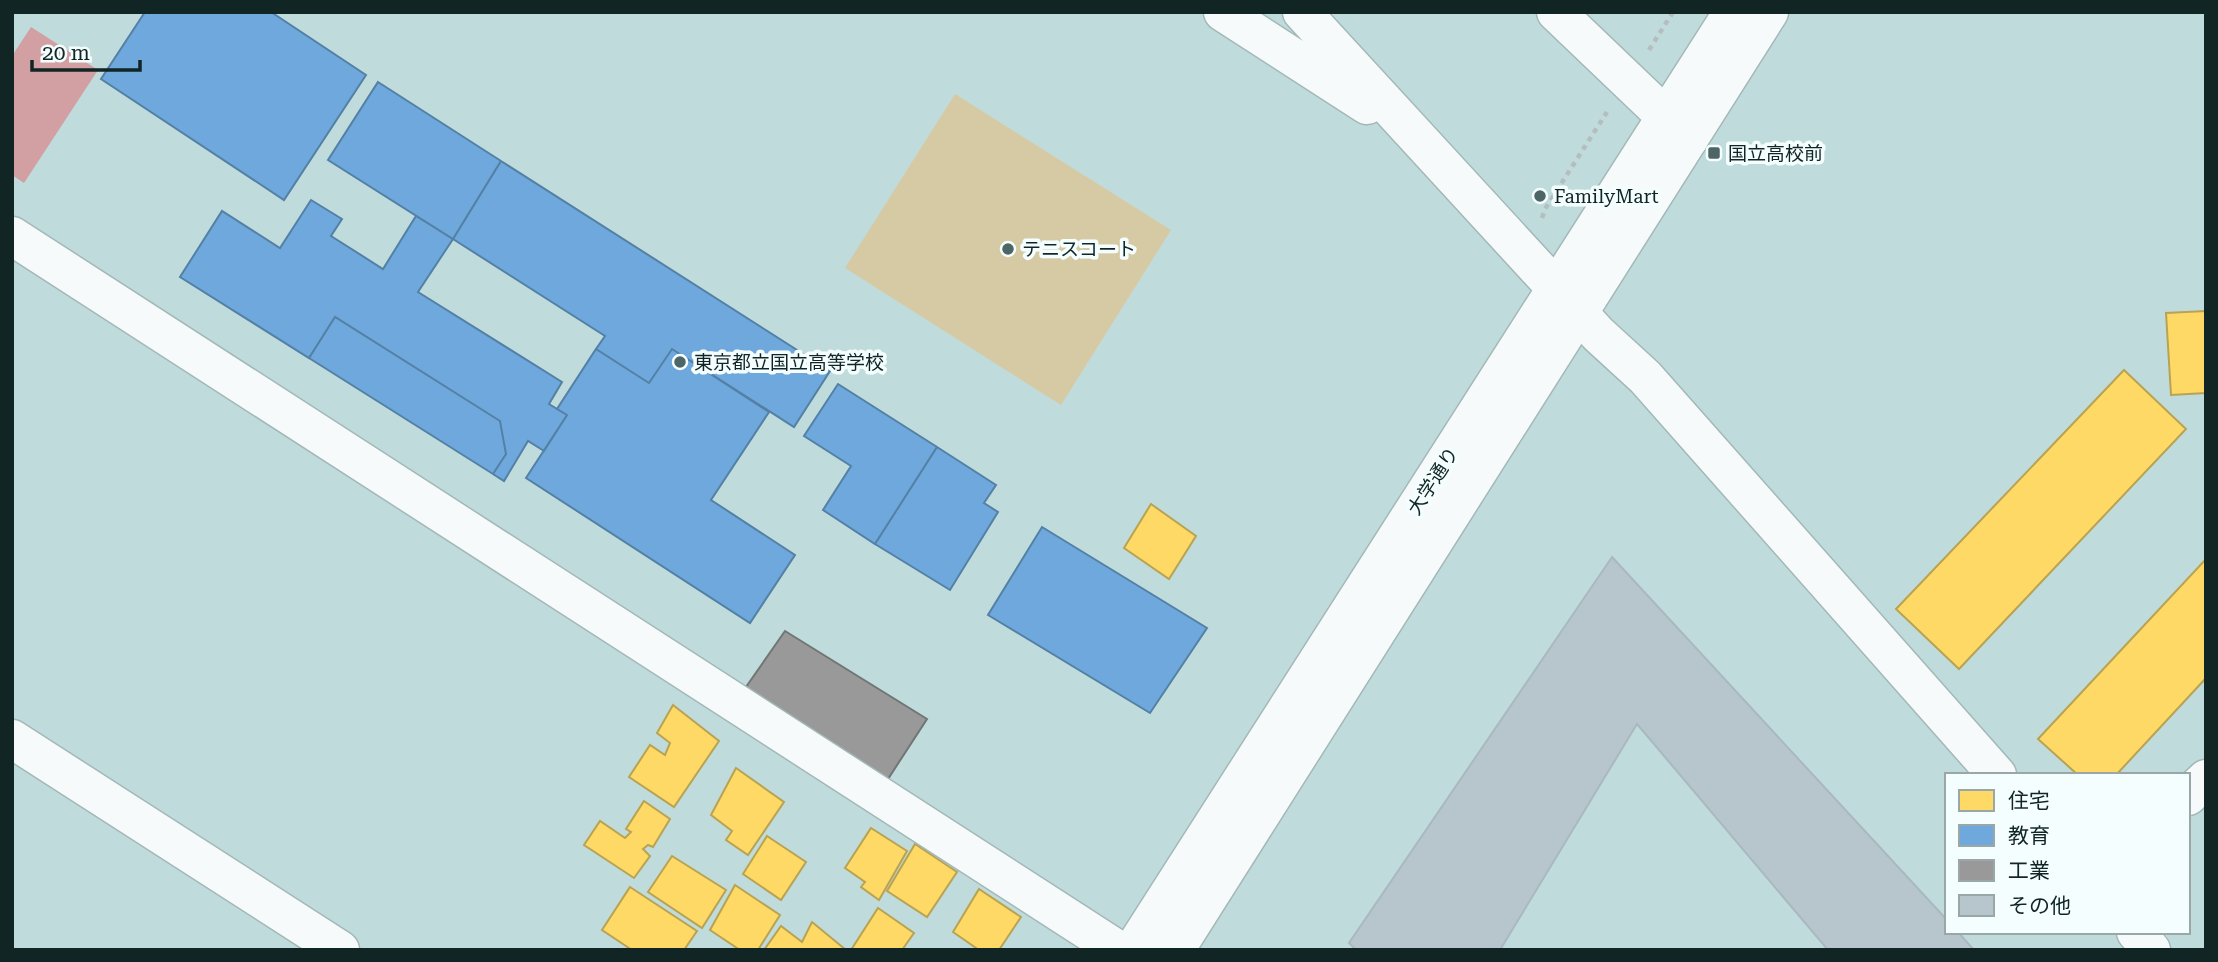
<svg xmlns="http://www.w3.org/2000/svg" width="2218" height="962" viewBox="0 0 2218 962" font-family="'Roboto Serif','Noto Sans JP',serif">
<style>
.green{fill:#d6caa5}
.water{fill:#d29fa2}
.homes{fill:#ffd966;stroke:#b8a352;stroke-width:2}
.schools{fill:#6fa8dc;stroke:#5381a5;stroke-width:2}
.industry{fill:#999;stroke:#707676;stroke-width:2}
.building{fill:#b6c6cc;stroke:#a9b9bf;stroke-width:2}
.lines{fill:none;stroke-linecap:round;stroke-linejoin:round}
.street-casing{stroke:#a3b8b9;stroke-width:41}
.secondary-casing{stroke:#a3b8b9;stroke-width:41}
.path{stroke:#b5bebe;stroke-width:4.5;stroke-dasharray:5 5;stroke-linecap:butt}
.street{stroke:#f6fafa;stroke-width:38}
.secondary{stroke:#f6fafa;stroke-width:38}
.poi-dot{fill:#4e6565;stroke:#f4fefe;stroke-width:2.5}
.labels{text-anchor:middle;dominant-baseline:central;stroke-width:7;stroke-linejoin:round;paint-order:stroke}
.poi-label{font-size:19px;fill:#112525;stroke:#f4fefe;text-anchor:start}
.street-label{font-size:19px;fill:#112525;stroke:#f4fefe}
</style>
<rect width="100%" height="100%" fill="#c0dbdb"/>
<!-- green -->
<path class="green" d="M955,94L1171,230L1061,405L845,268Z"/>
<!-- water -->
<path class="water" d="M31,27L98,70L24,183L12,175V56Z"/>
<!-- homes -->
<path class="homes" d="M2206,311V393L2171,395L2166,313Z
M2124,370L2186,429L1959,669L1896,609Z
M1151,504L1196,536L1169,579L1124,548Z
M2206,559V678L2116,775H2078L2038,739Z
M673,705L719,741L674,807L629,777L650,745L665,755L670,743L657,733Z
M736,768L784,802L748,855L726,840L732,831L711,815Z
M644,801L670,819L653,847L648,845L643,849L650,856L634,878L584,845L600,821L625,838L631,832L626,829Z
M871,828L907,851L879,900L861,887L865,882L845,868Z
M767,836L806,862L781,900L743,874Z
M915,844L957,872L927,917L887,891Z
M672,856L726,890L702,928L648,892Z
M735,885L780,915L758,950H740L710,930Z
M630,887L697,931L684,950H632L602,930Z
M979,889L1021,917L999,950H979L953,932Z
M878,908L914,933L902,950H851Z
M812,922L846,950H764L781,926L802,942Z"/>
<!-- schools -->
<path class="schools" d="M145,12H271L366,75L284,200L101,79Z
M378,82L501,161L453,239L328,160Z
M501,161L830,371L794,427L672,349L649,383L596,349L605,336L453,239Z
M311,200L342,219L331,236L383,269L416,216L453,239L418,292L562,382L549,404L567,415L544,451L528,441L504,481L493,474L506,454L500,421L335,317L309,358L180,277L222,211L280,248Z
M335,317L500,421L506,454L493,474L309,358Z
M596,349L649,383L672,349L769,412L711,500L795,555L750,623L526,478L567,415L557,409Z
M838,384L937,447L875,544L823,510L851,466L804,436Z
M937,447L996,485L984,503L998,512L950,590L875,544Z
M1042,527L1207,628L1150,713L988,615Z"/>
<!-- industry -->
<path class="industry" d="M785,631L927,719L888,779L746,687Z"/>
<!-- building -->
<path class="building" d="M1612,557L1947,920V932H1958L1974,950H1828L1637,724L1500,950H1356L1349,943Z"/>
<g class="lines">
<!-- street casing -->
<g class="street-casing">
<path id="street" d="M1223,12L1367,105
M1302,12L1598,334L1645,377L1997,775
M1556,12L1689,139
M12,236L1118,950
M12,739L340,950
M2188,796L2206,779
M2136,932L2151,950"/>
</g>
<!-- secondary casing -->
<g class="secondary-casing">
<path id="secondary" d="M1133,950L1733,12
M1175,950L1769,12"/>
</g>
<!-- path -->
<path class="path" d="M1649,50L1673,12
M1542,218L1545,209L1607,112"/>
<!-- street -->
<use href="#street" class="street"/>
<!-- secondary -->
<use href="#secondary" class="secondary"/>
</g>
<!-- markers -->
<g class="poi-dot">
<rect x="1707" y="146" width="14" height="14" rx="3.5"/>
<circle cx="1540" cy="196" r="7"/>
<circle cx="1008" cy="249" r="7"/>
<circle cx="680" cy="362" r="7"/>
</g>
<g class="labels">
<!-- poi labels -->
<g class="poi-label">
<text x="1728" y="153">国立高校前</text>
<text x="1554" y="196">FamilyMart</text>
<text x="1022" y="249">テニスコート</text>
<text x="694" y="362">東京都立国立高等学校</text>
</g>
<!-- street labels -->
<g class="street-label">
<text transform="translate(1433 481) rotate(-57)">大学通り</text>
</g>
</g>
<!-- border -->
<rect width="2218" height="962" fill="none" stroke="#112525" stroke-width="28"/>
<!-- legend -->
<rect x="1945" y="773" width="245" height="161" fill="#f4fefe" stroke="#99a7a7" stroke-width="2"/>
<rect x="1959" y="790" width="35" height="21" fill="#ffd966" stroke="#99a7a7" stroke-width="2"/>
<text x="2008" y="808" font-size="21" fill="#112525">住宅</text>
<rect x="1959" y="825" width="35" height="21" fill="#6fa8dc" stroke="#99a7a7" stroke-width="2"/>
<text x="2008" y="843" font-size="21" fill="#112525">教育</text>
<rect x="1959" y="860" width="35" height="21" fill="#999999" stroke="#99a7a7" stroke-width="2"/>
<text x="2008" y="878" font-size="21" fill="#112525">工業</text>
<rect x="1959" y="895" width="35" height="21" fill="#b6c6cc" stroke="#99a7a7" stroke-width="2"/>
<text x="2008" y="913" font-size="21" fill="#112525">その他</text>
<!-- scale -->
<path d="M32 60v10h108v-10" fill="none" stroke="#112525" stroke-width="3.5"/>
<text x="42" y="60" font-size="21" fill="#112525" stroke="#f4fefe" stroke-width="5" paint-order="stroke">20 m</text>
</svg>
